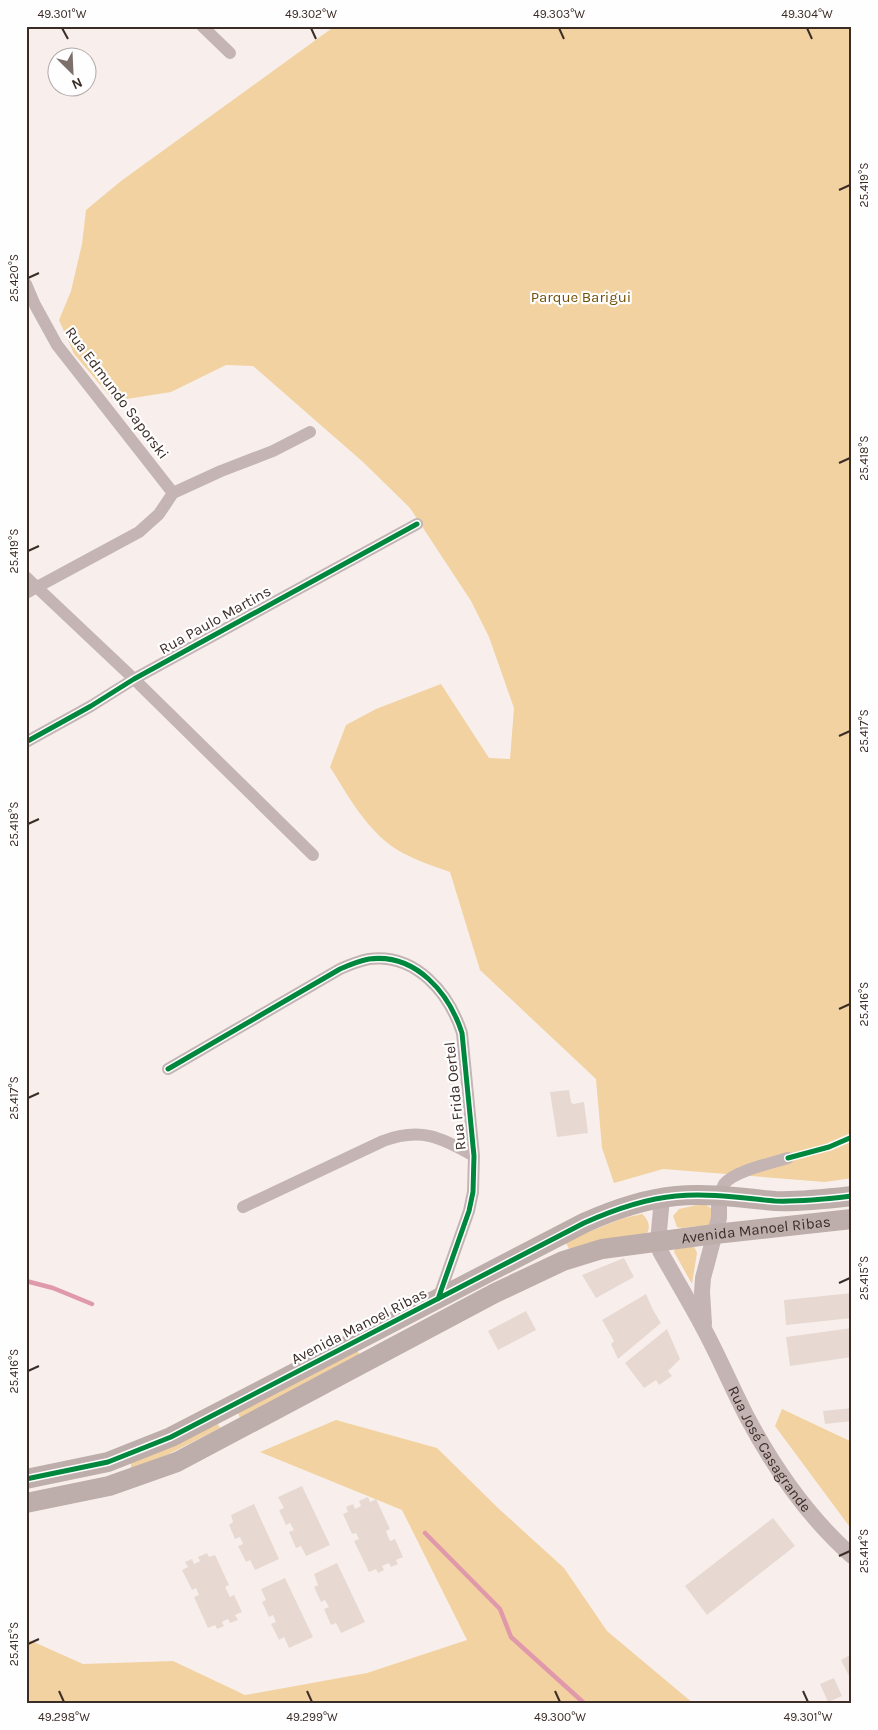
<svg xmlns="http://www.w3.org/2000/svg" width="878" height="1730" viewBox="0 0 878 1730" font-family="Karla,sans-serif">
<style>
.green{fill:#f2d2a0}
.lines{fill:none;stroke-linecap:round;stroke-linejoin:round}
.stream{stroke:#e099ab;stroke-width:4.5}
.building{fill:#e7d9d1}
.minor{stroke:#c4b5b4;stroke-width:12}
.tertiary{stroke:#c4b5b4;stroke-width:16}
.primary{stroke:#bdadab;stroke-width:20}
.cycleway-casing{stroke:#fefefe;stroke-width:8}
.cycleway{stroke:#00873e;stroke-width:5}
.ticks{fill:none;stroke:#3b2c26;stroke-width:2}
.labels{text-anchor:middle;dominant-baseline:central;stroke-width:4.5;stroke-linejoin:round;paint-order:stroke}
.park-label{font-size:15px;fill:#725105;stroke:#fefefe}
.street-label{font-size:15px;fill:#3b2c26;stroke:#fefefe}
.neatline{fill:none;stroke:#3b2c26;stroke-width:2}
.ticks-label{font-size:12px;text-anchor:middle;fill:#3b2c26}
</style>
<rect width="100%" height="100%" fill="#f8efec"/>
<!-- green -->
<path class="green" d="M335,26H852V1178L825,1182L663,1169L614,1183L602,1148L596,1079L480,970L450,872C437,867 423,863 411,857C372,840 352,802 330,767L346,725L376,709L441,684L489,758L510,759L514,708L489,637L471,601L410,508L363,462L253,366L226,365L171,392L114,401L74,354L59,320L71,291L82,244L86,210L121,181Z
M697,1205H706L711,1208L713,1220L709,1225L682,1228L677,1227L673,1216L679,1209Z
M642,1214C648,1219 651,1226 647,1233L570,1251L565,1241L624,1218Z
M694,1246L697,1253L692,1284L674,1252L675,1249Z
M357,1350L360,1355L240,1418L238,1413Z
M782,1409L852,1442V1530L775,1426Z
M336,1420L437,1448L498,1508L564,1568L607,1631L694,1704H26L27,1639L83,1664L173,1661L245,1695L367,1673L467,1640L402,1510L260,1452Z
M218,1424L220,1428L169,1454L131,1469V1462Z"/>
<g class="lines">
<!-- stream -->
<path class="stream" d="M26,1281L53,1288L92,1304
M425,1533L500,1609L511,1637L584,1703L587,1704"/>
</g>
<!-- building -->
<path class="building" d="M569,1090L571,1102L573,1104L584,1102L588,1133L557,1137L550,1092Z
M624,1258L634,1277L596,1298L582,1275Z
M852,1293V1318L786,1325L784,1300Z
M646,1294L653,1310L661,1323L618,1359L611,1344L614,1341L602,1320Z
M526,1311L536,1330L498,1350L488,1331Z
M852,1328V1357L790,1366L786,1337Z
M667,1329L680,1359L668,1371L672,1376L659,1385L656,1380L644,1388L625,1363Z
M852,1408V1421L825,1424L823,1411Z
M302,1486L330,1545L306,1556L301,1546L296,1548L289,1532L294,1530L290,1523L286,1525L279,1510L284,1508L278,1497Z
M368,1497L370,1502L376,1499L390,1529L386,1531L390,1541L395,1539L403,1557L396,1560L398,1564L391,1567L389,1563L382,1566L384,1570L378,1573L376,1569L369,1572L354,1541L359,1539L356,1533L352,1534L343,1514L348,1512L346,1507L353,1504L355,1509L361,1506L359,1501Z
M254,1504L279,1559L255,1570L250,1560L246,1562L238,1546L243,1544L240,1537L235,1539L229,1525L233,1522L231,1515Z
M773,1518L795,1546L707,1615L685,1586Z
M207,1553L209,1557L215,1555L229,1585L225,1587L230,1597L234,1595L242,1612L235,1615L238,1620L230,1623L228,1619L222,1622L224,1626L217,1629L215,1625L208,1628L194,1597L199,1595L196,1588L192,1590L182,1570L188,1567L185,1562L192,1559L194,1564L200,1561L198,1557Z
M337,1563L365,1622L341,1633L336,1623L331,1625L324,1609L329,1607L325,1600L321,1602L314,1587L318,1585L314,1574Z
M285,1578L313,1637L289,1648L284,1637L279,1640L271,1624L276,1622L273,1615L269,1617L262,1602L266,1600L261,1589Z
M852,1654V1682L841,1660Z
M834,1678L842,1696L828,1702L820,1684Z"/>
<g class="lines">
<!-- minor -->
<path class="minor" d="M202,26L230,53
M26,284L35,305L57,345L173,493
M26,577L134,679L313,855
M26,593L139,532L159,514L173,493L221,471L273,451L310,432
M26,742L91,706L134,679L417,524
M168,1069L340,969C349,965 359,961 369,959C416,953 449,993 462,1033L474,1156L473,1192L469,1211L438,1299
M719,1196C721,1192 722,1187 724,1184C734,1171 772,1163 788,1158
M243,1207L383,1141C420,1127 441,1137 474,1156"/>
<!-- tertiary -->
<g class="tertiary">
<path id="s1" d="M662,1198L658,1242L660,1251C675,1278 691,1304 705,1331C720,1359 732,1388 747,1417C774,1468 808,1517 852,1556"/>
<path d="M704,1324L702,1292L703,1278L719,1218V1196"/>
</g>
<!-- primary -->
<g class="primary">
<path d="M26,1479L108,1462L171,1437L584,1223C613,1210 643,1199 676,1196C709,1193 742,1198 775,1201C801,1202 826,1199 852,1196"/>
<path id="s2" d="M26,1503L109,1486L177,1462L495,1293L563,1261L602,1249L715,1234L852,1219"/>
</g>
<!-- cycleway casing -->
<g class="cycleway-casing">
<path id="cycleway" d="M26,742L91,706L134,679L417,524
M168,1069L340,969C349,965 359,961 369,959C416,953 449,993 462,1033L474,1156L473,1192L469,1211L438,1299
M788,1158L829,1147L852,1137
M26,1479L108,1462L171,1437L584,1223C613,1210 643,1199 676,1196C709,1193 742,1198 775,1201C801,1202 826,1199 852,1196"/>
</g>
<!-- cycleway -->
<use href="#cycleway" class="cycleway"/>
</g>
<!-- ticks -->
<path class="ticks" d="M62,28L68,39M311,28L316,39M559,28L564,39M807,28L812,39M839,190L850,185M28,278L39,273M839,463L850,458M28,551L39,546M839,736L850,731M28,824L39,819M839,1009L850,1004M28,1098L39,1093M839,1283L850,1278M28,1371L39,1366M839,1556L850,1551M28,1644L39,1639M59,1691L64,1702M307,1691L312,1702M555,1691L560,1702M803,1691L808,1702"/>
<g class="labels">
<!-- park labels -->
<g class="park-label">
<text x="581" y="297">Parque Barigui</text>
</g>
<!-- street labels -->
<g class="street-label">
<text transform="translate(117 393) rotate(53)">Rua Edmundo Saporski</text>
<text transform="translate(215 620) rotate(-29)">Rua Paulo Martins</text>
<text transform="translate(455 1096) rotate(-96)">Rua Frida Oertel</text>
<text stroke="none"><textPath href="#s2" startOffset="788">Avenida Manoel Ribas</textPath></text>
<text transform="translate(359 1326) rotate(-27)">Avenida Manoel Ribas</text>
<text stroke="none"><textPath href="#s1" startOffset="280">Rua José Casagrande</textPath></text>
</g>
</g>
<!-- border -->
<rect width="878" height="1730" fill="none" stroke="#fefefe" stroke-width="55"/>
<!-- north arrow -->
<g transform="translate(72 72) rotate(156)"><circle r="24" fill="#fefefe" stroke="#b0aaa8"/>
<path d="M0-4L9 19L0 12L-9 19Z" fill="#7d706b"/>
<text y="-8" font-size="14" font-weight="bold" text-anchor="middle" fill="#3b2c26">N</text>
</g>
<rect x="28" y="28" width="822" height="1674" class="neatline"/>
<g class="ticks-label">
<text x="62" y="18">49.301°W</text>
<text x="311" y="18">49.302°W</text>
<text x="559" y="18">49.303°W</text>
<text x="807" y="18">49.304°W</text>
<text transform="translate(864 185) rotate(-90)" y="4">25.419°S</text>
<text transform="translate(14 278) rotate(-90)" y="4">25.420°S</text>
<text transform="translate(864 458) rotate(-90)" y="4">25.418°S</text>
<text transform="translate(14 551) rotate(-90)" y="4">25.419°S</text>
<text transform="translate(864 731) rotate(-90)" y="4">25.417°S</text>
<text transform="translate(14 824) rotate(-90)" y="4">25.418°S</text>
<text transform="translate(864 1004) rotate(-90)" y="4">25.416°S</text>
<text transform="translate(14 1098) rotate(-90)" y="4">25.417°S</text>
<text transform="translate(864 1278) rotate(-90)" y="4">25.415°S</text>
<text transform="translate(14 1371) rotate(-90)" y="4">25.416°S</text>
<text transform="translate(864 1551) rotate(-90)" y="4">25.414°S</text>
<text transform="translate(14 1644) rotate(-90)" y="4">25.415°S</text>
<text x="64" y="1721">49.298°W</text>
<text x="312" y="1721">49.299°W</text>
<text x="560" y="1721">49.300°W</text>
<text x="808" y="1721">49.301°W</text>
</g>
</svg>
